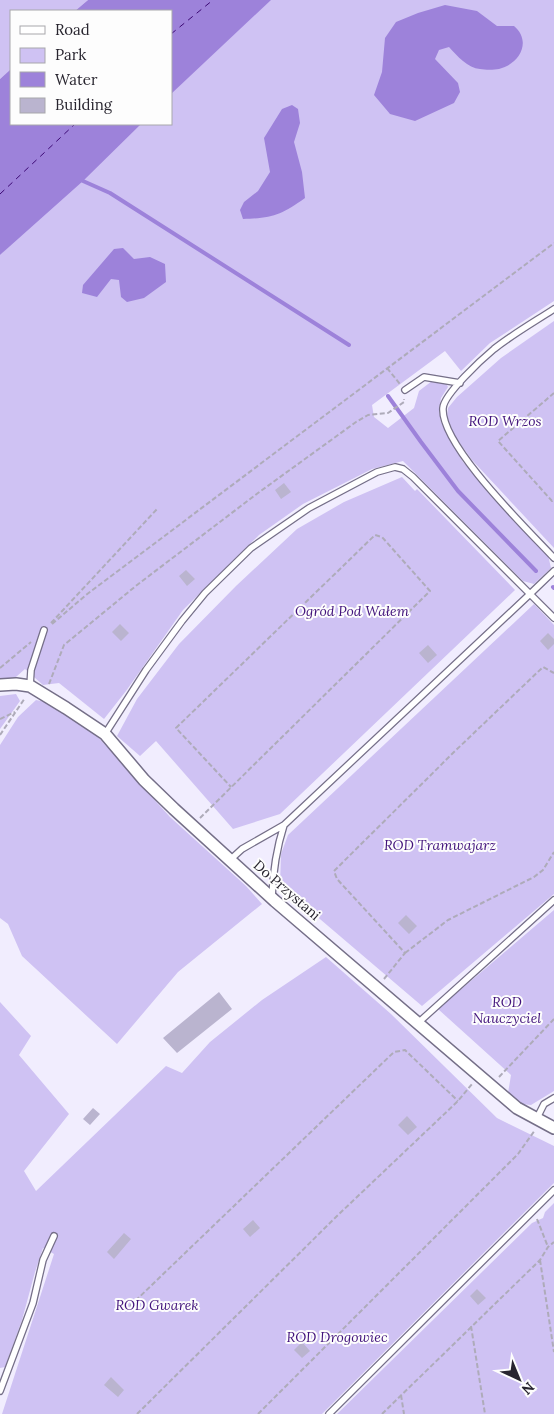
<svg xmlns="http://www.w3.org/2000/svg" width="554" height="1414" viewBox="0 0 554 1414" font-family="Lora,serif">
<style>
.green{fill:#cfc2f3}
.water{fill:#9d82da}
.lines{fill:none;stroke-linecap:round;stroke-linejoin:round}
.stream{stroke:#9d82da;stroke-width:4}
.ferry{stroke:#3c0874;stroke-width:1;stroke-dasharray:6 5;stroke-linecap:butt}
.building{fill:#bab4cf}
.service-casing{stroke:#756f88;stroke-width:8}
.minor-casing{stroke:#756f88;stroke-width:14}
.path{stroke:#aeabb9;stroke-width:2;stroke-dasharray:5 2.5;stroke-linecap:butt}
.service{stroke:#fff;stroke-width:5.5}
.minor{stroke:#fff;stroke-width:11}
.labels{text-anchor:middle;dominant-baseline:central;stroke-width:4;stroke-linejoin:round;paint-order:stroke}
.park-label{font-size:14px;font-style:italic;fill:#41127b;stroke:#fdfdfd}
.street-label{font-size:14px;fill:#28252f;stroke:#fdfdfd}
</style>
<rect width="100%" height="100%" fill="#f1edfe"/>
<!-- green -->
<path class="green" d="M0,0H88L75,11H11V69L0,79Z
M264,0H554V301L490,343L461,371L445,351L372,405L374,417L388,428L414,408L419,391L432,381L446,383L448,387L441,398L439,410L441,422L463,462L548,555L551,568L534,584L523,581L403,461L372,469L303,504L259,535L183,610L126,691L104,719L59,683L43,685L25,669L0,691V255L136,124H171V90Z
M554,321V548L472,460L451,431L447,417L448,408L457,397L501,358Z
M402,477L415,491L417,489L515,590L280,814L233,829L156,741L140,756L117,736L137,699L179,644L236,586L297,529L344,502Z
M534,604L554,625V894L422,1006L280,885L281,854L288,835Z
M16,694L20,701L0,729V696Z
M36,700L46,702L97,736L170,817L246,886L262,904L178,972L117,1044L22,956L8,924L0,918V745L18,717Z
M554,910V1091L531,1105L521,1104L508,1093L511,1075L438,1009Z
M326,957L391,1014L497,1118L554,1146V1183L322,1414H2L54,1254L43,1248L35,1272L22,1320L5,1367L0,1368V1002L31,1036L19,1055L69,1114L24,1171L36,1191L166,1066L182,1073L210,1042L262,1000Z
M554,1203V1414H337L532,1223L543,1218L545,1212Z"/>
<!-- water -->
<path class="water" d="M88,0H271L171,94V11H75Z
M445,5L477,11L497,26H514C532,41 520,64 499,69C494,70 485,70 480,69C468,68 457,56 449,47L439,50L435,59L458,83L460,92L454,103L415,121L390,114L374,95L382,72L385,38L396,22L418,13Z
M11,69V124H141L83,181L0,255V79Z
M292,105L298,109L300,123L294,142L302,172L305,198C281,215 273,218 243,219L240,210L244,202L258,191L270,172L264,138L282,109Z
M123,248L134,259L150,257L165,264L166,282L144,298L127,302L121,297L119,280L111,279L97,297L82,293L83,285L114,249Z"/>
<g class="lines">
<!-- stream -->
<path class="stream" d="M83,181L110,193L349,345
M388,396L421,442L458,491L536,571
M553,587L554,588"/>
<!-- ferry -->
<path class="ferry" d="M171,34L213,0
M0,194L75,124"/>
</g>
<!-- building -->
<path class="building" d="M284,483L291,492L281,499L275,490Z
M186,570L195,579L187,586L179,576Z
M120,624L129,633L121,641L112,632Z
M548,633L554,639V644L548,650L540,641Z
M428,645L437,655L428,663L419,653Z
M406,915L417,926L409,934L398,923Z
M219,992L232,1009L177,1053L163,1038Z
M93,1108L100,1114L90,1125L83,1119Z
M407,1116L417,1127L408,1135L398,1125Z
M253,1220L260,1228L250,1237L243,1229Z
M124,1233L131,1239L114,1259L107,1252Z
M477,1289L486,1298L478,1305L470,1296Z
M302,1342L310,1351L302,1358L294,1350Z
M111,1377L124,1390L118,1397L104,1385Z"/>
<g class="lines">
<!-- service casing -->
<g class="service-casing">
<path id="service" d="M554,309C534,322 513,334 494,349C482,359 444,394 443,408C440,445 528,530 554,558
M405,390L424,377L460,383
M30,686L31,670L44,630
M105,734L146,670L182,621L205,593L251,548L309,508L377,472L395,467L403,469L413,477L530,594L554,571
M230,860L242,849L284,825
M272,897C273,871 276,850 284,825L530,594L554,618
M418,1023L554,900
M536,1120L544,1104L554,1098
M0,1391L33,1303L43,1260L54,1236
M329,1414L554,1190"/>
</g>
<!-- minor casing -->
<g class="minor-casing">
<path id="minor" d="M0,685L16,684L30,686L66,708L105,734L144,780L174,809L275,901L517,1108L554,1128"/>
</g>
<!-- path -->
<path class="path" d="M387,368L400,384
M554,393L498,441L552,501L554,499
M51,623L158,508
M52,624L86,595L554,243
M0,668L31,642
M49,684L64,645L137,585L258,493L356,422L368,415L388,413L404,402V399
M0,719L15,712
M0,735L25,698
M200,818L430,591L382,537L375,535L176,728L231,787
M405,953L448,920L534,877L543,870L554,852
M384,979L405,953L337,879L334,871L454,752L543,667L554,673
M499,1077L554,1019
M537,1219L548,1247
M540,1260L554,1352
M130,1306L394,1052L405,1050L458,1101
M471,1326L485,1414
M401,1395L404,1414
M137,1414L338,1215L458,1101L472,1084
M258,1414L518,1154L535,1130
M382,1414L540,1260L548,1247L554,1242"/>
<!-- service -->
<use href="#service" class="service"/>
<!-- minor -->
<use href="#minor" class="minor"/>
</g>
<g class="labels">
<!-- park labels -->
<g class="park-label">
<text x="505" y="421">ROD Wrzos</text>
<text x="352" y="611">Ogród Pod Wałem</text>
<text x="440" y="845">ROD Tramwajarz</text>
<text x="507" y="1002">ROD<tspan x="507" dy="16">Nauczyciel</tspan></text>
<text x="157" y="1305">ROD Gwarek</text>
<text x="337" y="1337">ROD Drogowiec</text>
</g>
<!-- street labels -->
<g class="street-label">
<text transform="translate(287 890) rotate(41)">Do Przystani</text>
</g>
</g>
<!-- legend -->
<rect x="10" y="10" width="162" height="115" fill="#fdfdfd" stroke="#a8a7ab"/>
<rect x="20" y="26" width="25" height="8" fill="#ffffff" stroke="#a8a7ab"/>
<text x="55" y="35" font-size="15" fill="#28252f">Road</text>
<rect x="20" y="48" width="25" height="15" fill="#cfc2f3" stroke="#a8a7ab"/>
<text x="55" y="60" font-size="15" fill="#28252f">Park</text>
<rect x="20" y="72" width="25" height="15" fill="#9d82da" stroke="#a8a7ab"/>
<text x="55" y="85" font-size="15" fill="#28252f">Water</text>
<rect x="20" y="98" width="25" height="15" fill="#bab4cf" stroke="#a8a7ab"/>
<text x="55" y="110" font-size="15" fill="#28252f">Building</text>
<!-- north arrow -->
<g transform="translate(519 1379) rotate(136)" stroke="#fdfdfd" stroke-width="4" paint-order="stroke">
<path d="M0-4L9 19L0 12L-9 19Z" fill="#28252f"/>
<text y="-8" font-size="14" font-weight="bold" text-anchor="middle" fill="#28252f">N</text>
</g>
</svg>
